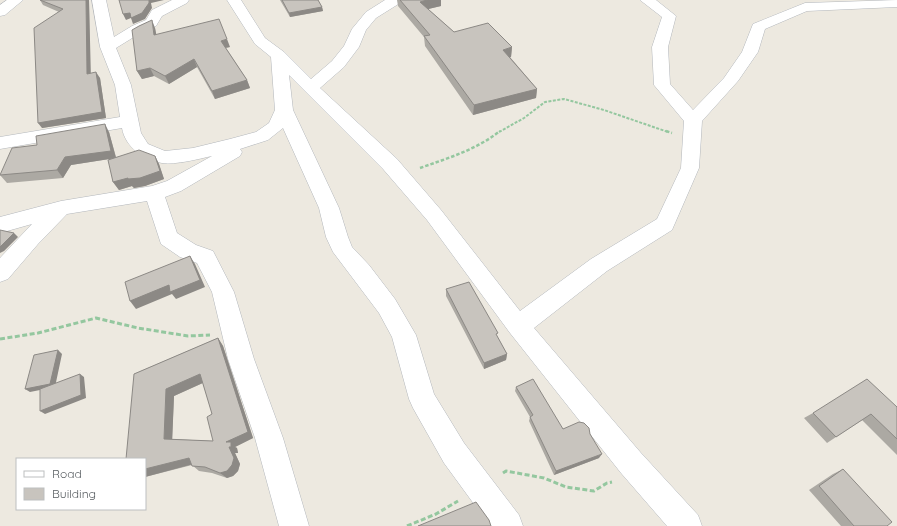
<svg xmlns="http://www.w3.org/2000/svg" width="897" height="526" viewBox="0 0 897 526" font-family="Quicksand,sans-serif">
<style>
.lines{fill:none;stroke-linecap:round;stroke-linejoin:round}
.minor-casing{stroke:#b3b7bc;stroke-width:1}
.path-far2{stroke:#94c79f;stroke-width:2;stroke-dasharray:3 1.5;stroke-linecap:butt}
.path-far1{stroke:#94c79f;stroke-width:2.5;stroke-dasharray:3.5 2;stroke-linecap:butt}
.path{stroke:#94c79f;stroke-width:3;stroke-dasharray:5 2.5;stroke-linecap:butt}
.minor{fill:#fff;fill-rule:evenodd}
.wall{fill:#aca9a3;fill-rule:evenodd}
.shaded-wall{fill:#8c8985}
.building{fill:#c8c4be;stroke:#8c8985;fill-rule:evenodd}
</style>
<rect width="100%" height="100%" fill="#ede9e0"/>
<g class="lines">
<!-- minor casing -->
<g class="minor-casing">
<path id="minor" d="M7,0H23L5,15L0,16V5Z
M92,0H106L114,37L132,26L146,20L152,10L172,0H189L187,3L162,16L156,26L142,32L116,48L131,85L141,133L148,144L165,151L193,148L230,139L256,132L269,123L275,110L271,57L255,44L227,0H241L265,38L284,52L311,79L332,61L344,46L352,29L366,12L385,0H402L400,3L376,18L366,30L359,47L344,67L320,88L397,159L441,210L520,311L591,259L657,219L681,168L684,121L654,85L652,47L662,17L640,0H656L676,16L668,47L670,84L693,110L724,78L742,52L753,24L805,3L897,0V7L807,11L765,29L758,52L738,81L702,121L699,168L672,230L607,271L534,328L641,453L698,515L702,526H667L621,473L510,333L427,220L383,169L289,75L293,110L339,208L348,237L352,247L369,265L395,299L416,335L434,394L464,443L519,515L523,526H490L444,463L413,408L409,399L392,337L379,313L333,252L326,237L319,208L283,128L268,140L240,149L242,152L240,156L181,191L165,197L177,233L196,245L213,251L234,292L254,359L283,438L309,526H279L255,438L228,359L212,292L197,263L180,257L161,244L147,201L67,214L38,244L8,279L0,282V258L32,224L0,233V217L61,201L152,186L167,181L212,156C198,159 176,165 162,163C144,160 125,147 122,128L0,149V137L120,117L115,85L100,47Z"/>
</g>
<!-- path-far2 -->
<path class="path-far2" d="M499,132L524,118L545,102L564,99L604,110L668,132"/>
<!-- path-far1 -->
<path class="path-far1" d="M666,131L672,133
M420,168C448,158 476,150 500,131"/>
<!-- path -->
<path class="path" d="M0,339L38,333L96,318L138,328L188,336L210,335
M503,473L506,471L544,478L566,487L594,491L607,483L612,482
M407,526L436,514L458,501"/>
<!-- minor -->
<use href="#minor" class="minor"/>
</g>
<!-- wall -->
<path class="wall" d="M40,0H89L90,73L100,78L106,118L42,128L59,12L43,5Z
M280,0H318L322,7L323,11L290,17Z
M397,0H441V6L428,9L454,32L512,47L511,57H510L537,89L536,98L473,115L425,46L424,37L398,6Z
M155,28L156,35L230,47L226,48L247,80L250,88L215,99L197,67L169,84L154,76L142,79L137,71Z
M109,132L116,157L155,156L159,164L164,179L145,186L134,188L132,186L119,190L113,182L109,159L71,165L63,178L7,183L0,175L37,145Z
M446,289L497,336L507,354L506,360L484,369L446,296Z
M218,338L223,346L253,438L235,447L237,448L238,453H235L240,464L238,471L233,476L227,478L212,473L199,471L192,465L145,477L134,374ZM203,383L212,414L213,441L172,439L174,396Z
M516,387L563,429L590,434L599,458L554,475L529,421L530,417L515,391Z
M897,407V455L862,420L836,437L827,443L804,418L813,413Z
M843,469L887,526H841L809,490L833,474Z"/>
<!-- shaded-wall -->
<path class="shaded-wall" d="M86,0H89L91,80L87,74Z
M149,0H164L151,3L152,8L145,19L133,24L131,18L126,20L123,14Z
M427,0H441V6L420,11V2Z
M322,7L323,11L290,17L289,13Z
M152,20L155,28L158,43L154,35Z
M227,39L230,47L224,48L221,41Z
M512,47L511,57L502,59L503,50Z
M194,59L197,67L169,84L165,76Z
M150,68L154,76L142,79L137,71Z
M96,72L100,78L106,118L42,128L38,123Z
M247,80L250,88L215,99L212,91Z
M537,89L536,98L473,115L474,105Z
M105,124L109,132L116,158L71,165L63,178L57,170L65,157Z
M155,156L159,164L164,179L145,186L134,188L132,186L119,190L113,182Z
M14,233L18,237L4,251L0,253V247Z
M190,256L195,264L205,287L176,299L172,294L136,309L130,301Z
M218,338L223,346L253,438L235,447L237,448L238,453H235L240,464L238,471L233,476L227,478L220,473L226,442Z
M58,350L62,354L55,387L30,392L25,389Z
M507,354L506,360L484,369V363Z
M80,374L84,377L86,398L45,414L40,411Z
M200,374L207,381L174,396L172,445L164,439L166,389Z
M602,454L599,458L554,475L556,471Z
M189,458L197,463L145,477V469Z"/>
<!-- building -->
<path class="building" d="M40,0H86L87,74L96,72L102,112L38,123L34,28L63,9Z
M119,0H149V3L142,13L131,18L130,13L123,14Z
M282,0H318L322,7L289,13Z
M400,0H427L420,2L454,32L488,23L512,47L503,50L537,89L474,105L424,36L430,35Z
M219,19L227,39L221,41L247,80L212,91L194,59L165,76L150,68L137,71L132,30L139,26L152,20L154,35Z
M105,124L111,151L65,157L57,170L0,175L12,148L37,145L36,136Z
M139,150L155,156L160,171L140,178L128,179V178L113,182L108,160Z
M0,230L14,233L0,247Z
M190,256L200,280L170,292L169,285L130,301L125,282Z
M469,282L498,333L496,334L507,354L484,363L446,289Z
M218,338L248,432L226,442H231V447H229L234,458L232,465L227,471L220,473L205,467L192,466L189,458L145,469V459H126L134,374ZM200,374L212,414L207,417L213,441L164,439L166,389Z
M58,350L50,384L25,389L34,355Z
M80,374L81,395L40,411V389Z
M533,379L563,429L579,422L584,423L589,428L590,434L602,454L556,471L530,417L533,415L516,387Z
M867,379L897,407V439L871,414L836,437L813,413Z
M843,469L892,522L887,526H854L819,486Z
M476,502L489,520L491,526H418Z"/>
<!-- legend -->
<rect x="16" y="458" width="130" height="52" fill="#ffffff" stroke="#bdbfc0"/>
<rect x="24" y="471" width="20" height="6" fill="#ffffff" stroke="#bdbfc0"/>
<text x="52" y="478" font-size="12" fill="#595e62">Road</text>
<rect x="24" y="488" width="20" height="12" fill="#c8c4be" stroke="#bdbfc0"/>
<text x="52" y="498" font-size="12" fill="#595e62">Building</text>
</svg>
